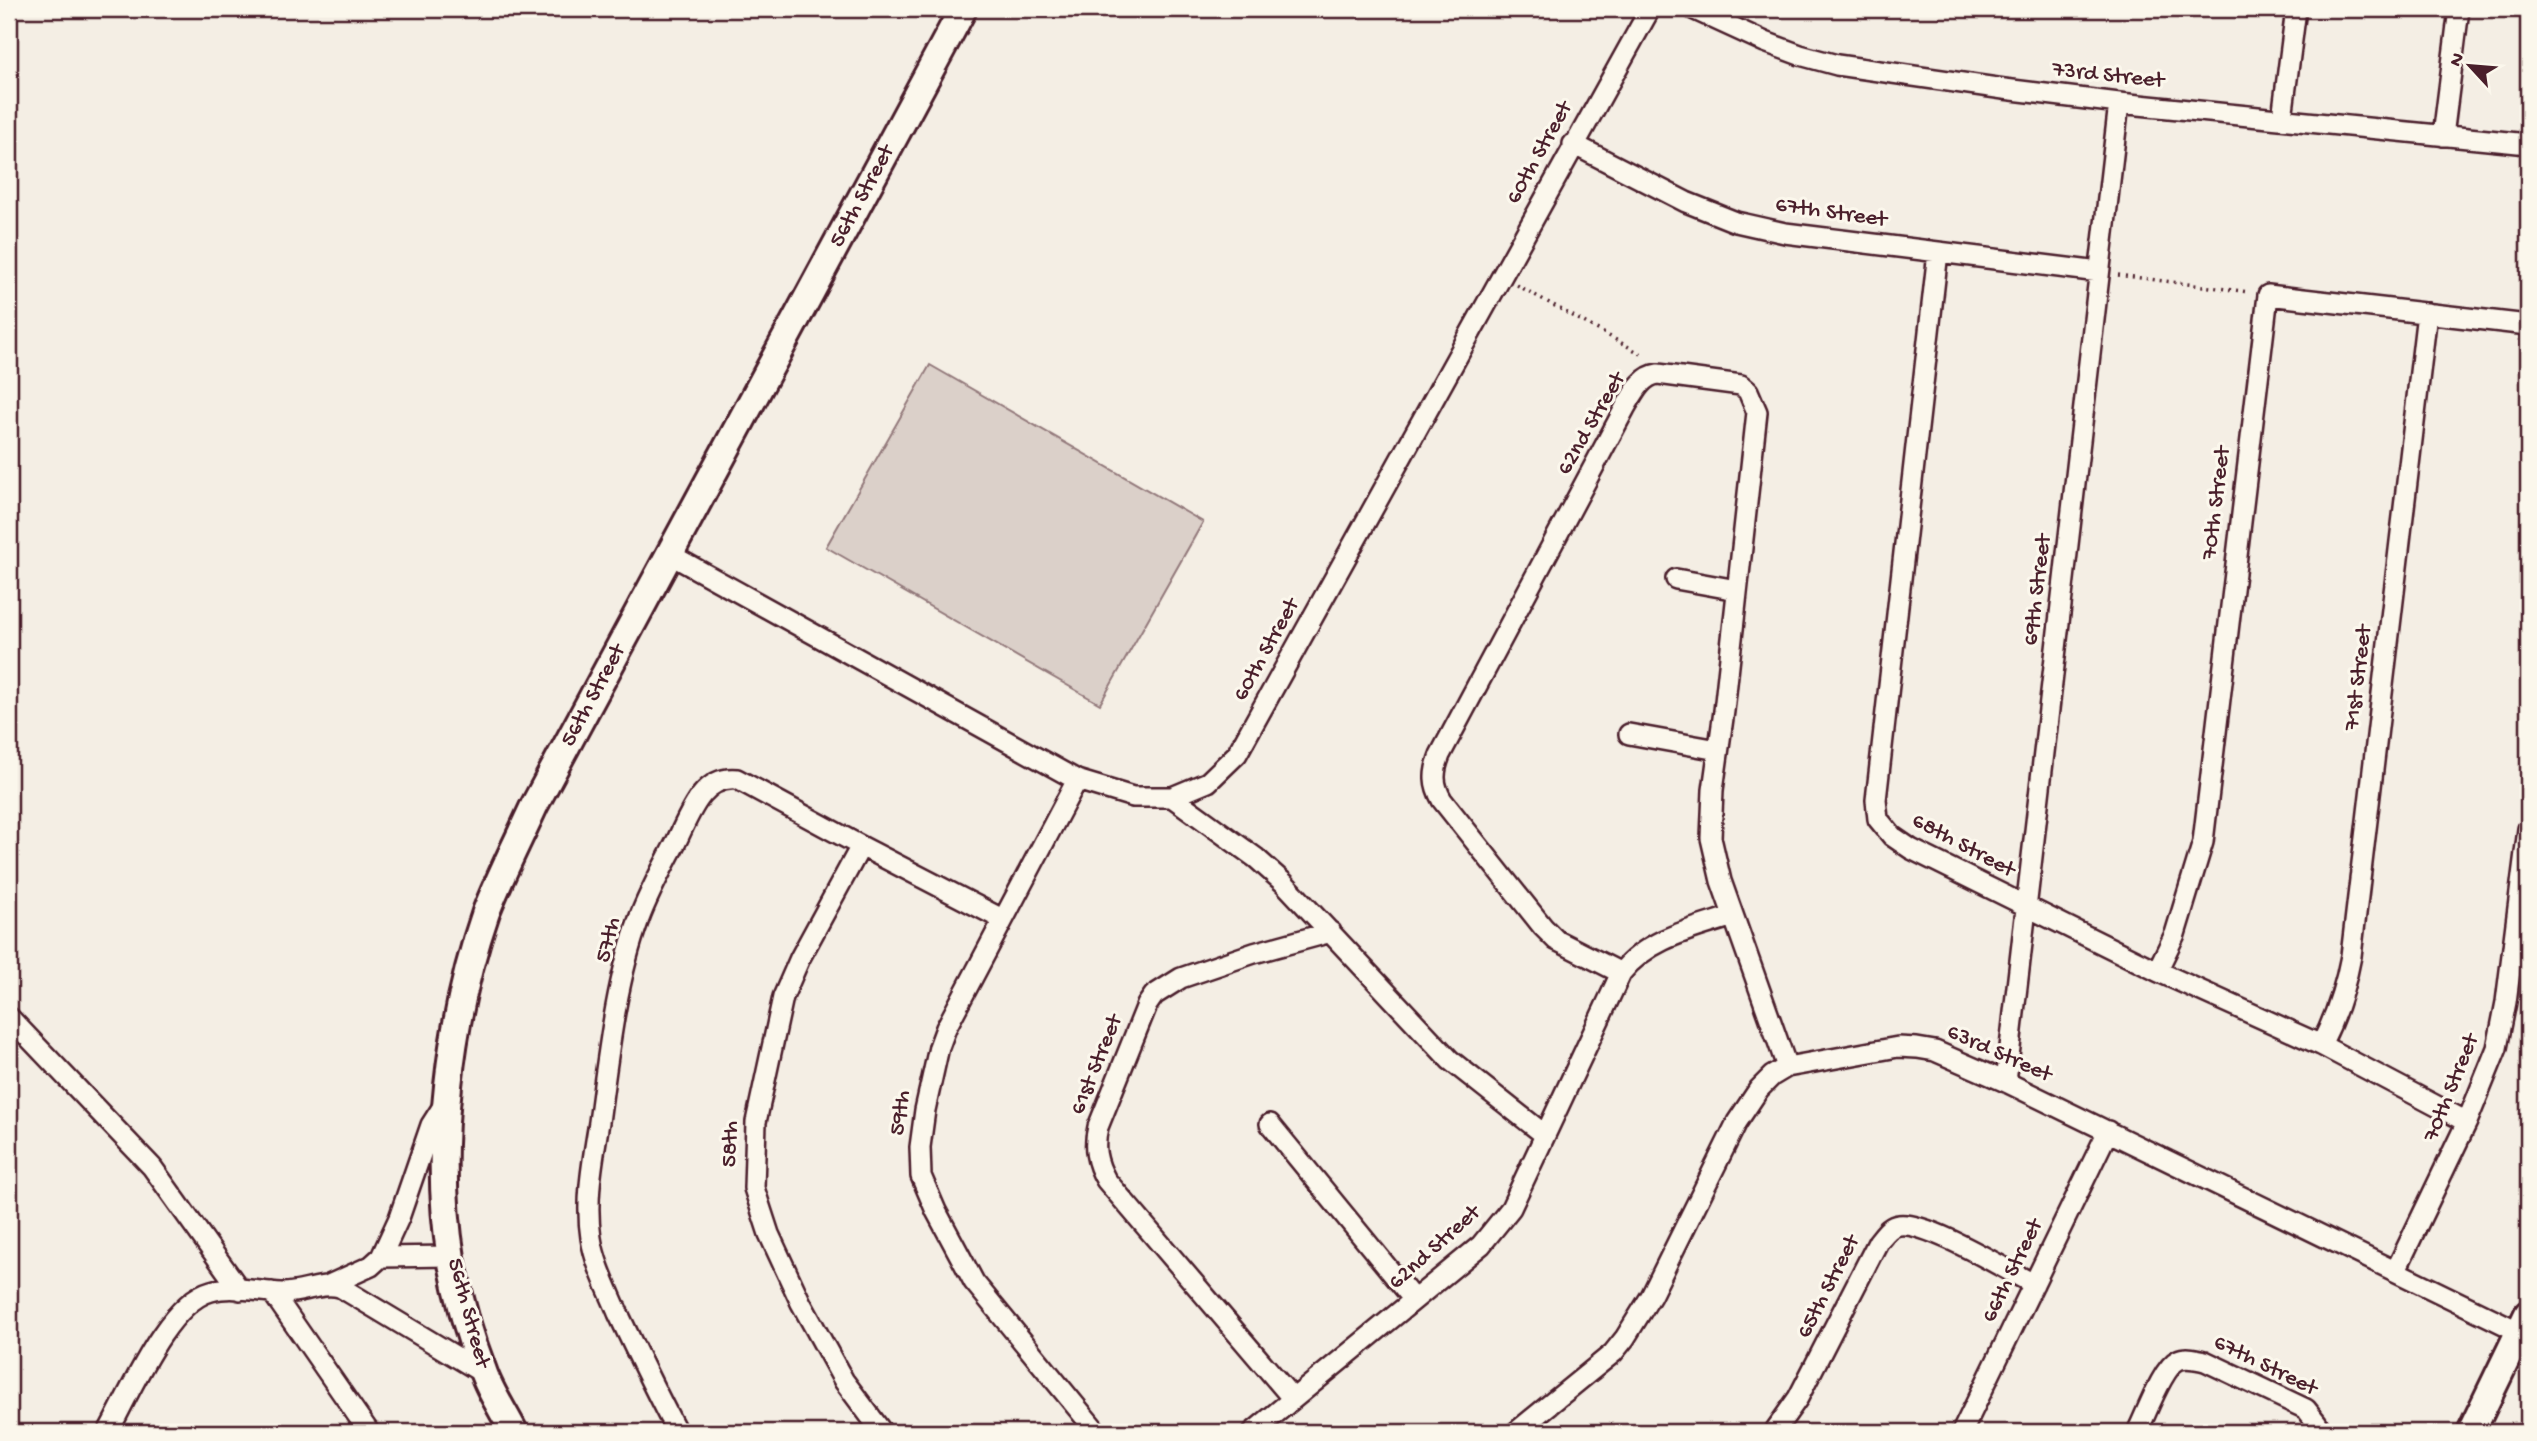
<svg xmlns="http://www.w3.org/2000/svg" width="2537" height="1441" viewBox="0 0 2537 1441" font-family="'Gochi Hand',sans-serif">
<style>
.green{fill:#dbd0c9;stroke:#92787a;stroke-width:2}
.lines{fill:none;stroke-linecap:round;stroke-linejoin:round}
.street-casing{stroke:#4a1f2b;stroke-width:24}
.secondary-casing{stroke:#4a1f2b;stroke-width:32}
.path{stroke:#4a1f2b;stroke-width:3.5;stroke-dasharray:2 5;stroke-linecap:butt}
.street{stroke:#fbf7ec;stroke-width:19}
.secondary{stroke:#fbf7ec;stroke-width:26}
.labels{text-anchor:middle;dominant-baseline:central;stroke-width:6;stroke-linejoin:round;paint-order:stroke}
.street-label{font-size:23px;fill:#4a1f2b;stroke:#fbf7ec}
</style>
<rect width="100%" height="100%" fill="#f4eee4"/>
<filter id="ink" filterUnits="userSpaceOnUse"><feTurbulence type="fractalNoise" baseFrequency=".0143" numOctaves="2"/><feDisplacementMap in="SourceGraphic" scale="14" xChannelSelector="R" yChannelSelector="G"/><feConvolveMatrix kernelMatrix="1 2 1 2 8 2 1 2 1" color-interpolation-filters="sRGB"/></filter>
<g filter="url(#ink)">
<!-- green -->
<path class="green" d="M930,365L1203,522L1100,704L826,547Z"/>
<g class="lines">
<!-- street casing -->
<g class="street-casing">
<path id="street" d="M1693,9L1765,42L1800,55L1837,65L2004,89L2119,103L2528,144
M2282,118L2296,9
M2443,136L2459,9
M1573,144L1686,202L1736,222L1785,233L2099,272
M1938,252L1876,800L1878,819L1892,836L1911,849L2157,971L2321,1045L2467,1122
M671,555L1077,780L1133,797H1172L1208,782L1237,754L1650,9
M1676,579L1737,590
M1629,734L1718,750
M1077,780L946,1028L939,1047L925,1110L920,1147L921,1176L936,1211L974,1282L1097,1432
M1172,797L1256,858L1284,883L1450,1060L1545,1135
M861,846L800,958L783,997L756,1122L754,1188L769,1234L801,1303L844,1381L882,1432
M2157,971L2175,934L2203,842L2268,295L2528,325
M1621,973L1556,940L1543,927L1442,800C1433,784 1433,773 1440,755L1625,408C1633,395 1641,376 1658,374L1741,385L1748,391L1757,412L1724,711L1713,790L1711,838L1721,881L1787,1067
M9,1017L152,1167L240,1290
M2321,1045C2336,1016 2345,988 2351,956L2427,313
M2006,1082L2119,103
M1270,1124L1414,1300
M381,1257L451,1256
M2396,1270L2467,1122L2497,1048L2506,1002L2528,829
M329,1285L371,1266L381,1257L399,1218L431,1125L445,1103
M272,1292L369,1432
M1293,1399L1106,1180C1096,1162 1093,1147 1098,1127L1147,1005L1154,995L1181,978L1254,953L1331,932
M108,1432C130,1393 167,1303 211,1291C233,1285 259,1292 281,1293C302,1294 320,1282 340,1287L483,1373
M677,1432C656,1393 637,1353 618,1313C608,1289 595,1264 591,1238C585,1200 593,1160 599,1122C608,1056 616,981 639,919C649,892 663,867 676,842C689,816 702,775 737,779L861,846L1002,919
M1253,1432L1481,1245L1511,1208L1621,973C1648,938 1693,929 1733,916
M1516,1432L1613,1353L1625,1338L1651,1296L1737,1122L1759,1089L1772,1076L1787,1067L1898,1047L1917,1048L1935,1051L2006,1082L2520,1332
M1774,1432L1798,1398L1878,1242C1884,1235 1889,1226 1899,1225C1927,1221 2006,1270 2034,1284
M1962,1432L2108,1131
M2137,1432C2146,1415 2162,1368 2178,1360C2186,1356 2196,1359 2205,1361L2306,1409L2317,1423L2319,1432"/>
</g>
<!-- secondary casing -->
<g class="secondary-casing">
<g id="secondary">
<path id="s1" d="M514,1432C504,1412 490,1392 483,1371C469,1335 458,1296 451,1258C433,1150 450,1016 486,912C500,876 518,841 534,806L963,9"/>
<path d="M2471,1432L2528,1314"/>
</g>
</g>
<!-- path -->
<path class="path" d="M2118,275L2249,292
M1517,285L1645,356"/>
<!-- street -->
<use href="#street" class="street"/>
<!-- secondary -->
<use href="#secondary" class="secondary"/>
</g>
</g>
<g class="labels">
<!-- street labels -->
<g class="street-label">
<text transform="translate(2108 76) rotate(6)">73rd Street</text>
<text transform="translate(1540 153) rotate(-61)">60th Street</text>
<text stroke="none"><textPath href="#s1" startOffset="1346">56th Street</textPath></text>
<text transform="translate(1831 213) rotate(8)">67th Street</text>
<text transform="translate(1592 424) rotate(-60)">62nd Street</text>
<text transform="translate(2217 503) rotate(-83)">70th Street</text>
<text transform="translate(2038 590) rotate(-83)">69th Street</text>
<text transform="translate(1267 650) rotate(-61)">60th Street</text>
<text transform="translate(2359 678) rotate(-83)">71st Street</text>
<text stroke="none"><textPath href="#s1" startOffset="779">56th Street</textPath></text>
<text transform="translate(1963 846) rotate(28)">68th Street</text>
<text transform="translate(609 940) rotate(-75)">57th</text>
<text transform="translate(1999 1054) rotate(24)">63rd Street</text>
<text transform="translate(1097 1065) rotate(-68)">61st Street</text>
<text transform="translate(2452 1088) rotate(-68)">70th Street</text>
<text transform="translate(901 1113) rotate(-81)">59th</text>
<text transform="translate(731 1144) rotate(-87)">58th</text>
<text transform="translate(1435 1248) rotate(-42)">62nd Street</text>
<text transform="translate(2013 1271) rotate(-64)">66th Street</text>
<text transform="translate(1829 1287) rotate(-63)">65th Street</text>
<text transform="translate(468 1313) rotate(75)">56th Street</text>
<text transform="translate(2265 1366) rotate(26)">67th Street</text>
</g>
</g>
<!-- margin -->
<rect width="2537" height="1441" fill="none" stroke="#fbf7ec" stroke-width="35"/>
<rect x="18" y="18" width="2502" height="1406" fill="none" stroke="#4a1f2b" stroke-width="2.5" filter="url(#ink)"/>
<!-- north arrow -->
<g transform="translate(2470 66) rotate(296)" stroke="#fbf7ec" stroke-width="5" paint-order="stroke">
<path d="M0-5L12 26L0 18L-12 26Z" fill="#4a1f2b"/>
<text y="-10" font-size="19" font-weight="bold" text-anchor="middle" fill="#4a1f2b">N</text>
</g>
</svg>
